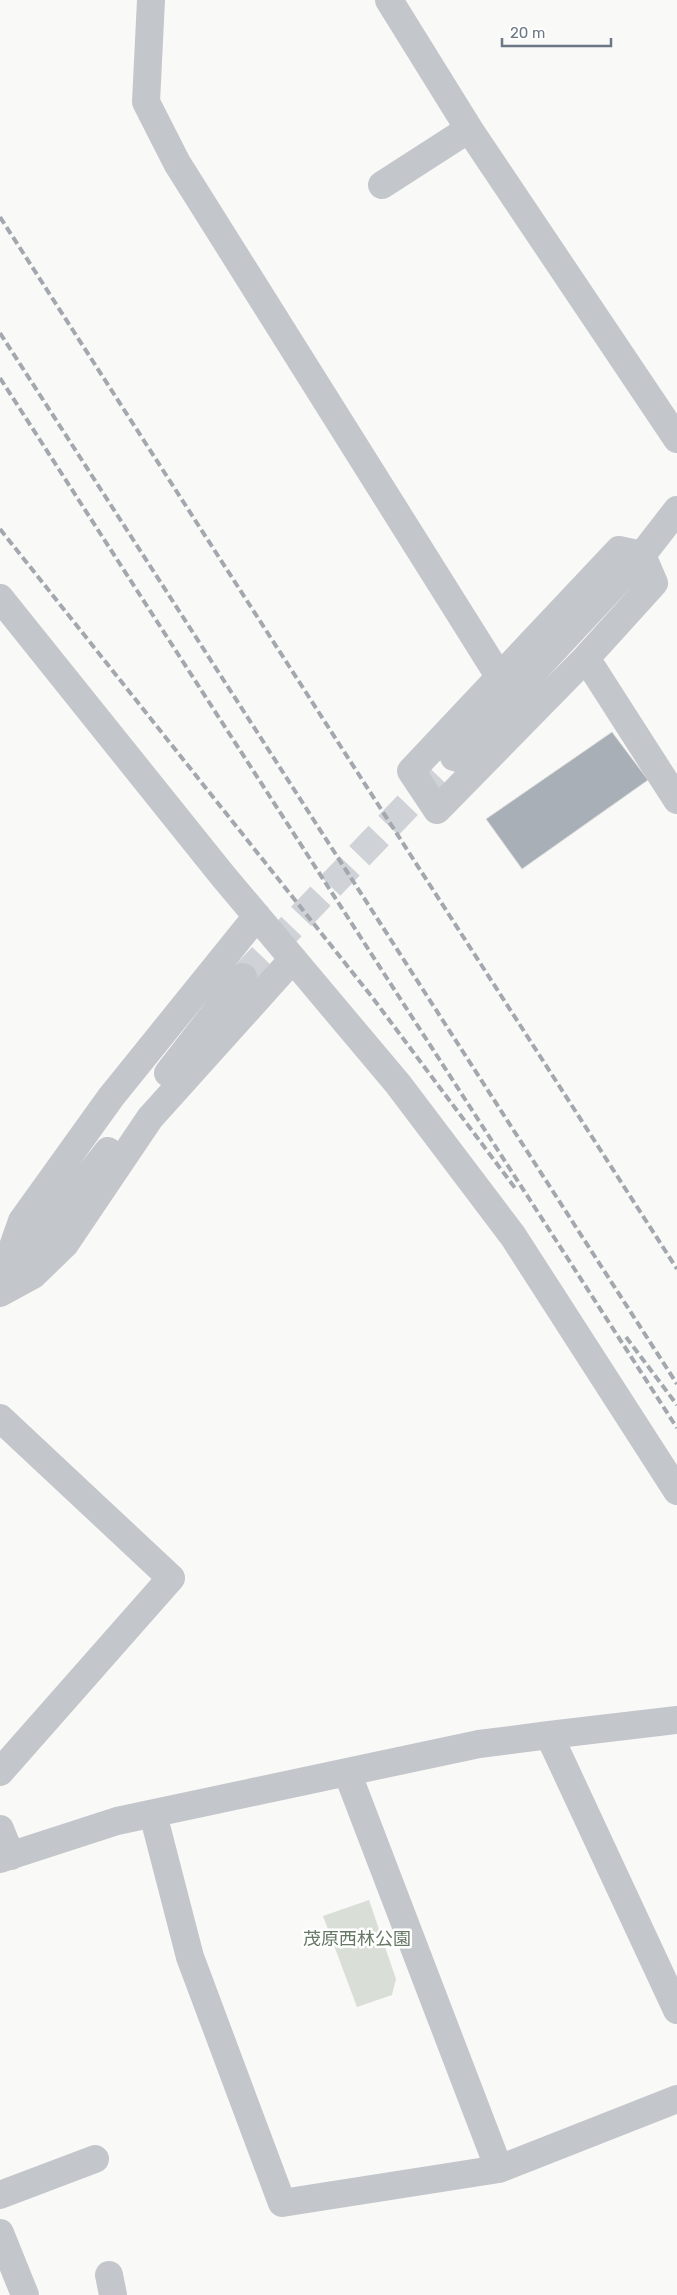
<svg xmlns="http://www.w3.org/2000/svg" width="677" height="2295" viewBox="0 0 677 2295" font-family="Rubik,'Noto Sans JP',sans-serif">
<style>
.green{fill:#d9ded7}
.building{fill:#a9afb6;stroke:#dbdbda}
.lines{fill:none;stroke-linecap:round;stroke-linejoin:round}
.street-tunnel{stroke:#cfd2d6;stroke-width:28;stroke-dasharray:28 14;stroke-linecap:butt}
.street{stroke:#c3c6ca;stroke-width:28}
.rail{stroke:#a3a8ae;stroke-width:4;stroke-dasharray:8 4;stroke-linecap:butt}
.labels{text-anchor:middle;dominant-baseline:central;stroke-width:5;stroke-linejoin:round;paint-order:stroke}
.park-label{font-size:18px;fill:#677866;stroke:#fff}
</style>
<rect width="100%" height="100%" fill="#f9f9f8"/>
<!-- green -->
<path class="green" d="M369,1900L396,1979L392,1995L357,2007L323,1916Z"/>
<!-- building -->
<path class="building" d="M612,732L648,780L522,869L486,819Z"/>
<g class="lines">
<!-- street-tunnel -->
<path class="street-tunnel" d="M243,977L454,757"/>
<!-- street -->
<path class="street" d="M151,0L146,102L177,163L499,676
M389,0L469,129
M382,185L469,129L677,439
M619,550L642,555L654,583L586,658L437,810L411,771Z
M0,598L223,876L398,1084L513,1236L677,1491
M586,658L677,800
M454,757L642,555L677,510
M168,1073L243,977
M10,1277L108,1151
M0,1283L22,1221L111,1097L257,916
M0,1293L33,1275L65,1244L150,1118L293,959
M0,1418L171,1578L0,1772
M549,1735L677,1720
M347,1772L499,2169
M153,1814L190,1957L282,2203L499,2169L677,2099
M0,1829L11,1856
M0,1859L117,1821L479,1744L549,1735L677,2010
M0,2195L95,2159
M0,2233L25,2295
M109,2275L113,2295"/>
<!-- rail -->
<path class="rail" d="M0,217L677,1269
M0,333L677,1384
M0,378L677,1428
M0,529L372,997L515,1188
M626,1337L677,1405"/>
</g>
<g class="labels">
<!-- park labels -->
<g class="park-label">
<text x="357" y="1939">茂原西林公園</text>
</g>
</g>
<!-- scale -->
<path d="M502 38v8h109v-8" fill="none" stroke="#6c7885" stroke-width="2.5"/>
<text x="510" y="38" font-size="15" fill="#6c7885" stroke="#ffffff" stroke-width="4" paint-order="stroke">20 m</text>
</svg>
